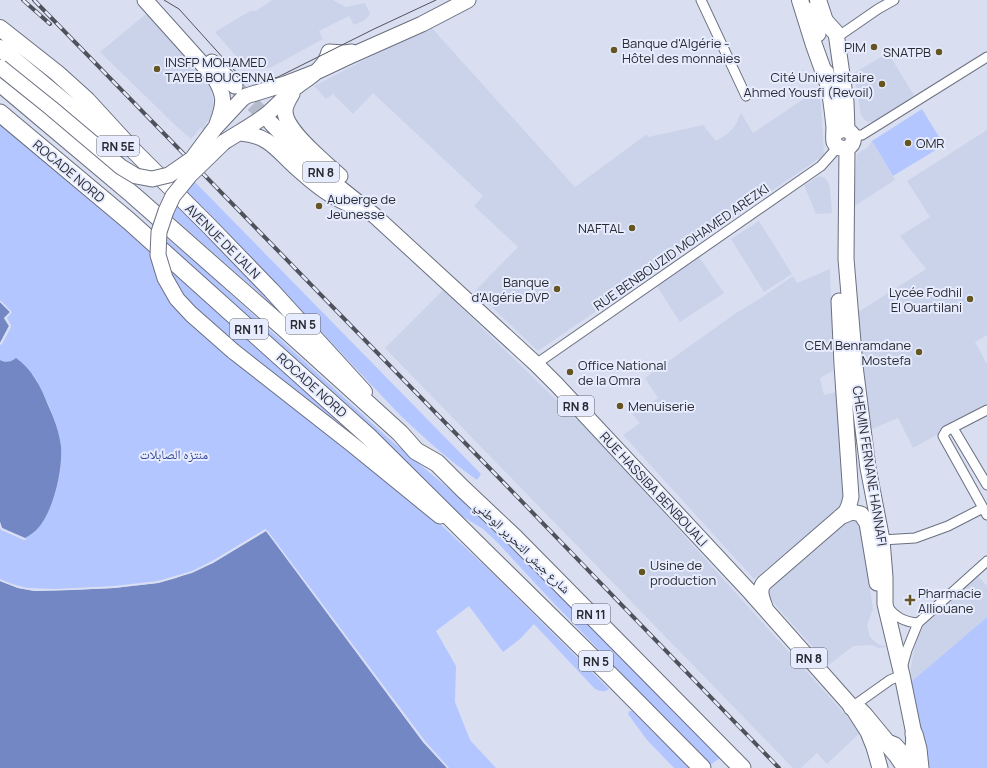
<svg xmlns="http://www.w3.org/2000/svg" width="987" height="768" viewBox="0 0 987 768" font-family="Manrope,'Noto Naskh Arabic',sans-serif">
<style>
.built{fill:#cbd3eb}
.green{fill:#b4c6ff}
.water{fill:#7487c5}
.pier{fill:#d9dff1}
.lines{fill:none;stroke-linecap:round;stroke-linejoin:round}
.primary-tunnel{stroke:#b6bbcb;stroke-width:15;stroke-dasharray:15 8;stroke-linecap:butt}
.minor-casing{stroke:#6b7080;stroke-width:11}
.primary-casing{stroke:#6b7080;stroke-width:17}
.trunk-casing{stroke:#6b7080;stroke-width:18}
.motorway-casing{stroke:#6b7080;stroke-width:19}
.minor{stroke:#fff;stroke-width:9}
.primary{stroke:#fff;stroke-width:15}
.trunk{stroke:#fff;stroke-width:16}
.motorway{stroke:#fff;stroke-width:17}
.tram{stroke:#4f525b;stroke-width:1}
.rail-casing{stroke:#4f525b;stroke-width:4}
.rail{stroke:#e6ecfe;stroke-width:2.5;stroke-dasharray:8;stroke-linecap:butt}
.primary-bridge-casing{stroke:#6b7080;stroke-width:17;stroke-linecap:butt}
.primary-bridge{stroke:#fff;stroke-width:15}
.poi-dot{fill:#645522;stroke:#e6ecfe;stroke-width:1.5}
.labels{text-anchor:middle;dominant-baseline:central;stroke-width:4;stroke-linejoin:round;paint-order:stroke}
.shield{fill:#e6ecfe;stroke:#62656f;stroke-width:1}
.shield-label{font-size:12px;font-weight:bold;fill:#292b32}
.poi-label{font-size:13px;fill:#292b32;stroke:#e6ecfe;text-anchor:start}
.street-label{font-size:13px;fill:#292b32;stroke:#e6ecfe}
.park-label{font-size:13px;fill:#374995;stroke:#e6ecfe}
</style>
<rect width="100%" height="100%" fill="#d9dff1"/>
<!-- built -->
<path class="built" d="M272,0H333L346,7L365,3L370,14L365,20L354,25L349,16L319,31L323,39L272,67L264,69L255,67L246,63L237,57L215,32L250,11H256Z
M146,14L174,42L204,77L209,84L211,90L214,106L209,120L205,124L207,126L203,130L201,127L191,139L174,124L100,52Z
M430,26L575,187L647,134L648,137L703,125L716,141L727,134L735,126L741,113L753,133L817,90L821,104L824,155L538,351L475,291L518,247L474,206L483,196L373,93L353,114L333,94L326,99L314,86Z
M888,53L914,95L900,107L873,122L866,121L861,115L854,73Z
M987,130V335L975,342L987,364V408L913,448L898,418L872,429L866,403L855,314L926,269L900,236L930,217L907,181Z
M872,141L895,180L853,207L857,154L868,147Z
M820,176L825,178L828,182L830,189L832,213L816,214L804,185L816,178Z
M759,221L792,274L764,292L731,239Z
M699,257L724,293L680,322L656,285Z
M830,269L833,371L820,378L824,395L836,392L846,456V495L842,507L754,579L623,435L640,423L632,414L658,398L645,378L736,313L761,298L793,276L797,283Z
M443,290L577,420L578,419L589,430L861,732L827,764L817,753L801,768H793L385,348Z
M851,517L860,520L873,609L867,625L870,637L878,644L887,647L878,648L872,645L853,646L829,665L769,598L768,593L769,587Z
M978,576L987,586V617L911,682V667L914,650L921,625Z"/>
<!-- green -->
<path class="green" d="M922,109L944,145L893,176L872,141Z
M0,124L149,247L272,359L368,448L437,521L487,568L609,689C604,693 600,691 595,689L534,624L520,639L503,652L469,606L436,631L456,666L455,702L470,740L496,768H447L423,742L213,563L192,573L137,586L35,591L0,581V522L2,528L46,517C56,496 63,470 61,446C59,429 52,412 45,397C42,391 36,376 31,373C26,369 7,362 0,360V343L9,326L4,318L10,312L0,302Z
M191,178L481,474L477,480C448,460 423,437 398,413L206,210L182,189Z
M172,200L303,335L257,291L167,212Z
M164,236L201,267L386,436L479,514L568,600L720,758L710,765L547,596L496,541L483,529L460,515L164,244Z
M987,617V768H926L911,682Z
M629,711H632L689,768H674L647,740L628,714Z"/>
<!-- water -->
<path class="water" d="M0,302L10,312L4,318L9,326L0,343Z
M16,358C32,369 41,387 48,405C54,418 59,431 61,446C63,469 54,509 39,527C35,532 30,535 25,538L2,528L0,522V360C5,363 12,362 16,358Z
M266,531L423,742L447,768H0V581L18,588L35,591L71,590L114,588L158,583L176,578L213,563Z"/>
<!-- pier -->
<path class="pier" d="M0,300L12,312L7,318L11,325V327L2,344L0,345V343L9,326L4,318L10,312L0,302Z
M0,522L2,528L27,539L24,540L1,530L0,528Z
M265,529L267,530L425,741L449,768H447L423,742L266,531L213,563L192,573L158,583L114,588L71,590L35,591L18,588L0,581V579L12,584L27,588L56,589L114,586L158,581L192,571L212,561Z"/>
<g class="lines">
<!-- primary-tunnel -->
<path class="primary-tunnel" d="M237,88L271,123"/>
<!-- minor casing -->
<g class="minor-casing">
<path id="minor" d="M701,0L746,96
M836,38L878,9L894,0
M852,135H862L987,57
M536,364L821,166L837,148
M987,410L946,431L943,436L987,515
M953,428L987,485
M882,540L915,538L948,526L983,508
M887,606C895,617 904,622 918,623
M902,668L907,650L918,623L987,561
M852,707L890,680L902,675"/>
</g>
<!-- primary casing -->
<g class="primary-casing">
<path id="primary" d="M145,0L214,77C225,95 225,103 217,124
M812,10L818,34
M836,33L846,102L847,130
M212,62L235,86
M826,72C830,90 832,108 834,127C834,131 833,139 834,142C837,149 847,151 852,144C858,133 843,124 835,134
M292,94C289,99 285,105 285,111C285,131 326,163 340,176
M271,123L315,168L375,216L536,364L557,385L751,593L852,707L868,732L874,747L880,768
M215,128L242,99L246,96L285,84L316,72L350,56L422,24L468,0
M240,133C270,135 278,152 299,170C308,178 322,190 333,196C339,200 346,203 353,206
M224,142C238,133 253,125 266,115C277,106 285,96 296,87C309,77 325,69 329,52L344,53L352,52
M847,148L846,259L855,366L868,468L882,540L885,577V604L902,675L914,734L913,749L908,753H902L895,745L890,743
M233,351L353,445L440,516
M840,517L852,512L861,514L867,523L877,583
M765,607C762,599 758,590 764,583L846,512L849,505L851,497L842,365L839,301"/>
</g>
<!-- trunk casing -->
<g class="trunk-casing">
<path id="trunk" d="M800,0L814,45L828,84
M818,0L825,21L836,33
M0,28L57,73L87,100L131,148L210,227L271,290L364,392
M0,48L120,148"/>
</g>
<!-- motorway casing -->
<g class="motorway-casing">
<path id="motorway" d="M0,83L133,195L284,328L400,433L416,451L437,463L463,489L514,537L742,768
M0,113L129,221L368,436L489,556L610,675L702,768
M852,707L859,710L864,715L897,755L906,768
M914,734L918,749L920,768"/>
</g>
<!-- minor -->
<use href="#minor" class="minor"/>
<!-- primary -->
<use href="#primary" class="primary"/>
<!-- trunk -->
<use href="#trunk" class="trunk"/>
<!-- motorway -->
<use href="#motorway" class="motorway"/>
<!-- tram -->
<path class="tram" d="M164,0L179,9L234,70C250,82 259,83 278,77L374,29L436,0"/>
<!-- rail casing -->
<g class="rail-casing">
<path id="rail" d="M23,0L50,24
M34,0L504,483L779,768"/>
</g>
<!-- rail -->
<use href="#rail" class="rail"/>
<!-- primary-bridge casing -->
<g class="primary-bridge-casing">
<path id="primary-bridge" d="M0,67L51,108L121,167L136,176L152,179L169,175L192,159L215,128
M224,142L190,175L173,196L166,211L159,232L158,255L165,278L177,299L191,314L233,351"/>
</g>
<!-- primary-bridge -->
<use href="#primary-bridge" class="primary-bridge"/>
</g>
<!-- markers -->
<g class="poi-dot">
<circle cx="874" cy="47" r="4"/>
<circle cx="614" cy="50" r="4"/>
<circle cx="939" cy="52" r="4"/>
<circle cx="157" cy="69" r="4"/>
<circle cx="882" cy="84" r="4"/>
<circle cx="908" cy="143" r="4"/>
<circle cx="319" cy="206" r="4"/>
<circle cx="632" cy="228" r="4"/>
<circle cx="557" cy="289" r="4"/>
<circle cx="970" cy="299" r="4"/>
<circle cx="919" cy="352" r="4"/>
<circle cx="570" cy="372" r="4"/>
<circle cx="620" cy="406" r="4"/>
<circle cx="642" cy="572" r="4"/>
<path d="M908 594h4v4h4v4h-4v4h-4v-4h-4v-4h4z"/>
</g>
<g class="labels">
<!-- shield labels -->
<g class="shield">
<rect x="97" y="136" width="42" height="20" rx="3"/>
<rect x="303" y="162" width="36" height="20" rx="3"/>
<rect x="286" y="314" width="34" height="20" rx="3"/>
<rect x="230" y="319" width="38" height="20" rx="3"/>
<rect x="558" y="396" width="36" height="20" rx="3"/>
<rect x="572" y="604" width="38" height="20" rx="3"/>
<rect x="791" y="648" width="36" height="20" rx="3"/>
<rect x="579" y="651" width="34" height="20" rx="3"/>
</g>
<g class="shield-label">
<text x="118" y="146">RN 5E</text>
<text x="321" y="172">RN 8</text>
<text x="303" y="324">RN 5</text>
<text x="249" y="329">RN 11</text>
<text x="576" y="406">RN 8</text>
<text x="591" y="614">RN 11</text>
<text x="809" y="658">RN 8</text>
<text x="596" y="661">RN 5</text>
</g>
<!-- poi labels -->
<g class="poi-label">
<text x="622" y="43">Banque d'Algérie -<tspan x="622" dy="15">Hôtel des monnaies</tspan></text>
<text x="866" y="47" text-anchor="end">PIM</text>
<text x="931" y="52" text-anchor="end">SNATPB</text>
<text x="165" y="62">INSFP MOHAMED<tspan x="165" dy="15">TAYEB BOUCENNA</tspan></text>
<text x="874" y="77" text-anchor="end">Cité Universitaire<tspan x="874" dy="15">Ahmed Yousfi (Revoil)</tspan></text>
<text x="916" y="143">OMR</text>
<text x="327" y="199">Auberge de<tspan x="327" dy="15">Jeunesse</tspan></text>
<text x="624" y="228" text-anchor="end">NAFTAL</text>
<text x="549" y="282" text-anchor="end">Banque<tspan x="549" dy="15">d'Algérie DVP</tspan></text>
<text x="962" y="292" text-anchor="end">Lycée Fodhil<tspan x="962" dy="15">El Ouartilani</tspan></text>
<text x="911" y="345" text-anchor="end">CEM Benramdane<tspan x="911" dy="15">Mostefa</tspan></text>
<text x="578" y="365">Office National<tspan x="578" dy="15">de la Omra</tspan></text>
<text x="628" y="406">Menuiserie</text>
<text x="650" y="565">Usine de<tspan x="650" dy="15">production</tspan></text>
<text x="918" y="593">Pharmacie<tspan x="918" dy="15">Alliouane</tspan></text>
</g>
<!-- street labels -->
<g class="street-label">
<text transform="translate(69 171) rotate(40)">ROCADE NORD</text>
<text transform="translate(223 241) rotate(45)">AVENUE DE L'ALN</text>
<text transform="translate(681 247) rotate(-35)">RUE BENBOUZID MOHAMED AREZKI</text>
<text transform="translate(312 385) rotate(42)">ROCADE NORD</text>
<text transform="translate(870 466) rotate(81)">CHEMIN FERNANE HANNAFI</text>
<text transform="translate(654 489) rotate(47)">RUE HASSIBA BENBOUALI</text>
<text transform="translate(523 547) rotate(44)">شارع جيش التحرير الوطني</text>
</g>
<!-- park labels -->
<g class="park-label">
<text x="174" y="454">منتزه الصابلات</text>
</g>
</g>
</svg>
